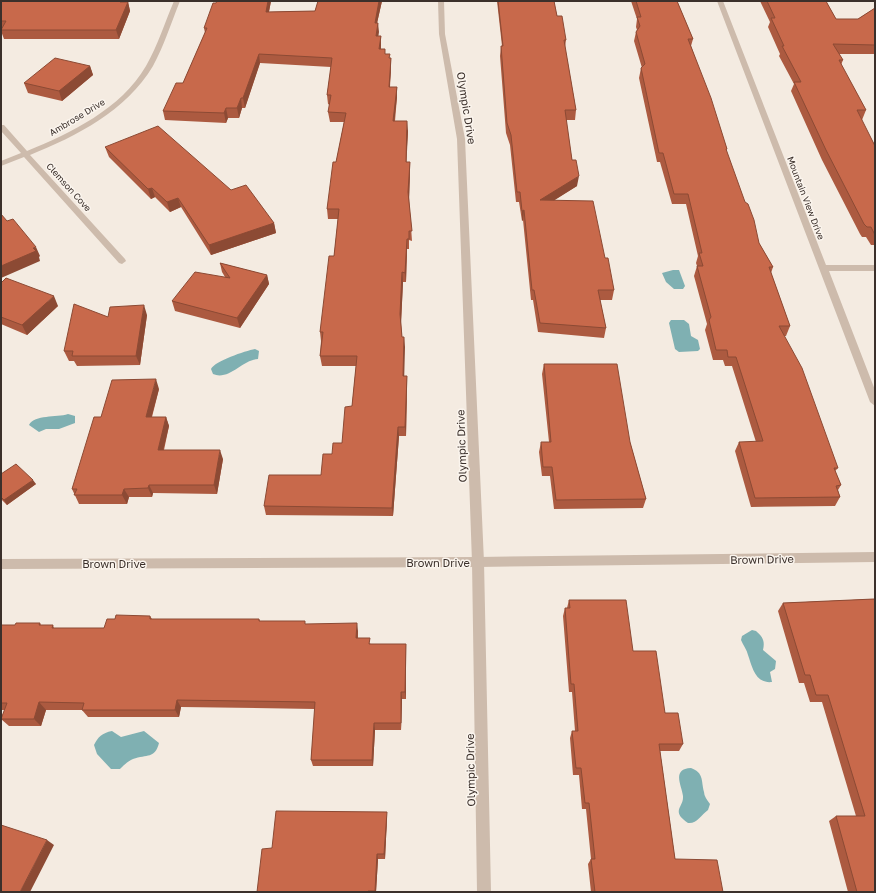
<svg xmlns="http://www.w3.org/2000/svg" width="876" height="893" viewBox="0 0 876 893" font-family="'Golos Text',sans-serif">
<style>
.water{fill:#7fb0b2}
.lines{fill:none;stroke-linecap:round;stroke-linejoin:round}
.minor{fill:#cdbbac;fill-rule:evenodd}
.tertiary{fill:#cdbbac;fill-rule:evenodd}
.wall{fill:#ac5a40}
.shaded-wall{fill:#8c4a34}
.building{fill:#c8694b;stroke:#8c4a34}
.labels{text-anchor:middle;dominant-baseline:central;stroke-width:3;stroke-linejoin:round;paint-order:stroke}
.far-street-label{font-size:9px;fill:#3b302b;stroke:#fbf5ee}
.street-label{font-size:11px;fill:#3b302b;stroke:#fbf5ee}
</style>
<rect width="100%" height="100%" fill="#f4ebe1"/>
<!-- water -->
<path class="water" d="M673,270H679L685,286L683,289H674L666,282L662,273Z
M671,320H684L689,324L691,336L698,340L700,349L698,351L679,352L675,349L669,323Z
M255,349L259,351L258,359C243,359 229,381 213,374L211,369C215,361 245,351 255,349Z
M68,414L75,416V423L59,429H46L39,432L29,425C35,414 56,418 68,414Z
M752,630L756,631C763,637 765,641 763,650L776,661L775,669L770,672L772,682C755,684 752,666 748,655C747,650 743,645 741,640L742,636Z
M112,731L121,737L144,731L159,743C155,759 147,754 133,759C128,761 124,765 120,769H111L97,754L94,745C98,737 102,733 112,731Z
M691,768C704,773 701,780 704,792C704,796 707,800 710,804L708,810C701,815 697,824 688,823C670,811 684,807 683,796C682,786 671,769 691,768Z"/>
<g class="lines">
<!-- minor -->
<path class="minor" d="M174,1H180C171,23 164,46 153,66C126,111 77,136 30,155L125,259L126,261L122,264L119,263L24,157L1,166V161L21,153L1,131V125H4L27,151C71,133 121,109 146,66C158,45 165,22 174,1Z
M717,1H723L826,265H875V271H829L875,390V406L870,402Z
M875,552V562L478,567L1,569V559L478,557Z"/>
<!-- tertiary -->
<path class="tertiary" d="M438,1H444L445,34L465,139L484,562L491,892H477L472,562L457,139L439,34Z"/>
</g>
<!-- wall -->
<path class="wall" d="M1,1H123V2H128L130,11L119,39H4L1,31Z
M271,1L269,12L315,11L318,1H382L377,23H378V36H381V49L385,54L390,58H391V68L390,87H397V97L395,121L408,131L406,162H410V172L409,198L412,241L409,240V249H407L406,282H403L401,322L402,337H404V376H407V385L406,436H399L393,516L266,515L264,506L321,475L332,454L342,443L352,406L356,366H322L320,356L321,341L320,332L334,256L338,219H328L327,209L344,122H330L328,112L330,105L328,104L327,95L331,67L260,63L245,108H242L239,118H228L226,123L165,120L163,111L183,83L205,33L204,28L216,3Z
M497,1H554L557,16L566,40L565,47L576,110L575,120H566L572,160L577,186L554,200L605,258L614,290L612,300H600L606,328L604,338L538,332L533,300H531L523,220L522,221L519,202H516L510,145L506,133L500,56L501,46H502Z
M631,1H677L693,39L691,46L727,149L726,151L759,243L773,267L771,273L790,326L786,336H784L838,468L835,471L841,485L838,490L840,497L835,506L751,507L735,451L739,442H756L732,366H725L723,360H713L705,330L707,324L694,276L697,266L696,263L698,256L686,204H672L660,162H657L639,78L641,68H642L634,41L636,32L637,30L636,27L637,19Z
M760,1H826L827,3L836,19H858L875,8V54H839L843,60L841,65L866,110L862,120H861L875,146V245H871L866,237H862L860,234L822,160L791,91L794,84L779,56L780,54L768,27L770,22Z
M90,66L93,75L62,101L28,93L24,83Z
M105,147L231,190L274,223L276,233L211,255L181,207L170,212L155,197L151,199L109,157Z
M220,263L267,275L269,284L240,328L175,311L172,301L225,277L222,272Z
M1,283L58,306L27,335L1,324Z
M147,315L140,365L77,366L74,361H69L64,351L108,317Z
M544,364L630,442L646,499L643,508L554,509L550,476H542L539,452L541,442H549L542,374Z
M159,389L152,417H166L169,426L164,450L223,459L217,494L153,493L152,497H129L127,504H79L72,489L101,417Z
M1,474L36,484L7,505L1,499Z
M874,599L875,892H848L829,821L836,816H856L822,702H810L804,683H799L778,611L783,603Z
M569,600L633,651L665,713L683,744L679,751H660L675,859L723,892H591L588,864L591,859L586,809H582L579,775H573L570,738L572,731H575L572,692H569L563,616L565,608H567Z
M150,616L152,619H259L260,621L306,624L358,631V638L371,644H406V699H402L401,730H375L373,766H313L311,760L315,709L181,707L179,717H88L82,710H46L41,726H9L1,719L5,710H1V625H15L40,623L41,625H53L54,628H104L115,619Z
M387,818L385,859H378L376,892H257L272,848Z"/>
<!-- shaded-wall -->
<path class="shaded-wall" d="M268,1H271L267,21L266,12Z
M379,1H382L375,32V23Z
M128,2L130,11L119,39L116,30Z
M378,23L379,32L377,45L376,36Z
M381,36V45L380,59L379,49Z
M259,54L260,63L245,108L243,98Z
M391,58V68L389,97V87Z
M90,66L93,75L62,101L59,91Z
M397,87V97L393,131V121Z
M241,98L242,108L239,118L237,108Z
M226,108L228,118L226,123L224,113Z
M407,121L408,131L406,172V162Z
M410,162V172L409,202L408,192Z
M579,176L577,186L539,210L540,200Z
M152,188L155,197L151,199L148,189Z
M178,198L181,207L170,212L167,202Z
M524,210L523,220L522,221V211Z
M274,223L276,233L211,255L209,245Z
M407,239V249L406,282L405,273Z
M36,247L40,256L39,257L40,261L1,278V266Z
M402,272L403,282L401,324L400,314Z
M267,275L269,284L240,328L237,318Z
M54,296L58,306L27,335L22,325Z
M144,305L147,315L140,365L136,356Z
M404,337L405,347L404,385L403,376Z
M407,376V385L406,436L405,427Z
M156,379L159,389L149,426L146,417Z
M166,417L169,426L161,459L158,450Z
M398,427L399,436L393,516L392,508Z
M220,450L223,459L217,494L214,485Z
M33,480L36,484L7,505L4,500Z
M149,485L153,493L152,497L148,488Z
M124,489L129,497L127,504L122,495Z
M357,623L358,631L357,645L356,638Z
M406,644V699L405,692Z
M401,692L402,699L401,730Z
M177,700L181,707L179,717L175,710Z
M39,702L46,710L41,726L34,719Z
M374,723L375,730L373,766L372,760Z
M387,812V818L385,859L384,854Z
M47,840L54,845L30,892H20Z
M377,854L378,859L376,892H375Z"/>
<!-- building -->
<path class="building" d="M1,1H120V2H128L116,30H1L6,21H1Z
M217,1H268L266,12L315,11L318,1H379L375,23H378L376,36H381L379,49H385V54H390L389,58H391L389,87H397L393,121H407L406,162H410L408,192L412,231H409V239H407L405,273L402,272L400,314L402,337H404L403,376H407L405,427H398L392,508L264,506L269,475H321L323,454H332L333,443H342L345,407L352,406L357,356H320L323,332H320L329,256H334L339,209H327L333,162H336L346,113L328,112L331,95H327L332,58L259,54L243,98H241L237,108H226L224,113L163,111L176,83H183L207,28H204L213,3H216Z
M498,1H554L557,16H562L566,40H564L576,110H565L572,160H576L579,176L540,200L593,201L605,258H608L614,290H598L606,328L540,323L534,290H532L524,210L522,211L520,192H517L511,135L507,123L501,46H503Z
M636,1H677L693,39H688L711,98L727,149H726L745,202L748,204L754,220L759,243L773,267H769L790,326H779L802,368L838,468H834L841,485L836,486L840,497L755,498L739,442L763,441L736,357H728L727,350H716L709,320L711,317L697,266H703L699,253H702L688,194H674L663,153H659L641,68L645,64L636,32L640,26L637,17H641Z
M767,1H826L827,3L836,19H858L875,8V45L833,44L843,60H839L866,110H857L875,146V235L871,227H867L864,224L826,150L794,82H801L782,46H784L771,18H775Z
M55,58L90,66L59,91L24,83Z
M158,126L231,190L246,185L274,223L209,245L178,198L167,202L152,188L148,189L105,147Z
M1,214L7,221L13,219L36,247L33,248L36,251L1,266Z
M220,263L267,275L237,318L172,301L195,272L230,278Z
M6,278L54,296L22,325L1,317V283Z
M74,304L108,317L110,307L144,305L136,356H72L73,351H64Z
M544,364H617L630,442L646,499L556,500L552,467H543L541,442H551Z
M156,379L146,417H166L158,450H220L214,485H149L148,488L124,489L122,495H74L77,489H72L94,417H101L112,380Z
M16,464L33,480L4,500L1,497V474Z
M874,599L875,601V892H857L836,816H865L828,695H816L810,675H805L783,603Z
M569,600H626L633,651H656L665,713H678L683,744H659L675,859L717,860L723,892H595L591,859H595L589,803H585L581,768H576L572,731H578L574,684H571L565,608H570Z
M116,615L150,616V619H259V621H305V624L357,623L356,638H370L369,644H406L405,692H401V723H374L372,760H311L315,702L177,700L175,710H82L84,703L39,702L34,719H1L7,703H1V625H15L16,623H40L39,625H53L52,628H104L107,619H115Z
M276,811L387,812L384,854H377L375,891H368V892H257L262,849L272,848Z
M1,825L47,840L20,892H1Z"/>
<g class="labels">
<!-- far-street labels -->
<g class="far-street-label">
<text transform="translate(77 117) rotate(-31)">Ambrose Drive</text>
<text transform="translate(69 187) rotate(48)">Clemson Cove</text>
<text transform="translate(806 198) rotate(69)">Mountain View Drive</text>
</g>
<!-- street labels -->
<g class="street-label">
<text transform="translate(467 108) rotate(81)">Olympic Drive</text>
<text transform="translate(461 446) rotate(-92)">Olympic Drive</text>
<text transform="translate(762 559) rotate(-1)">Brown Drive</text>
<text x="438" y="562">Brown Drive</text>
<text x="114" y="563">Brown Drive</text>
<text transform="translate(470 770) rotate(-91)">Olympic Drive</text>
</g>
</g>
<!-- border -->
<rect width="876" height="893" fill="none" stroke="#3b302b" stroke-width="4"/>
</svg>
